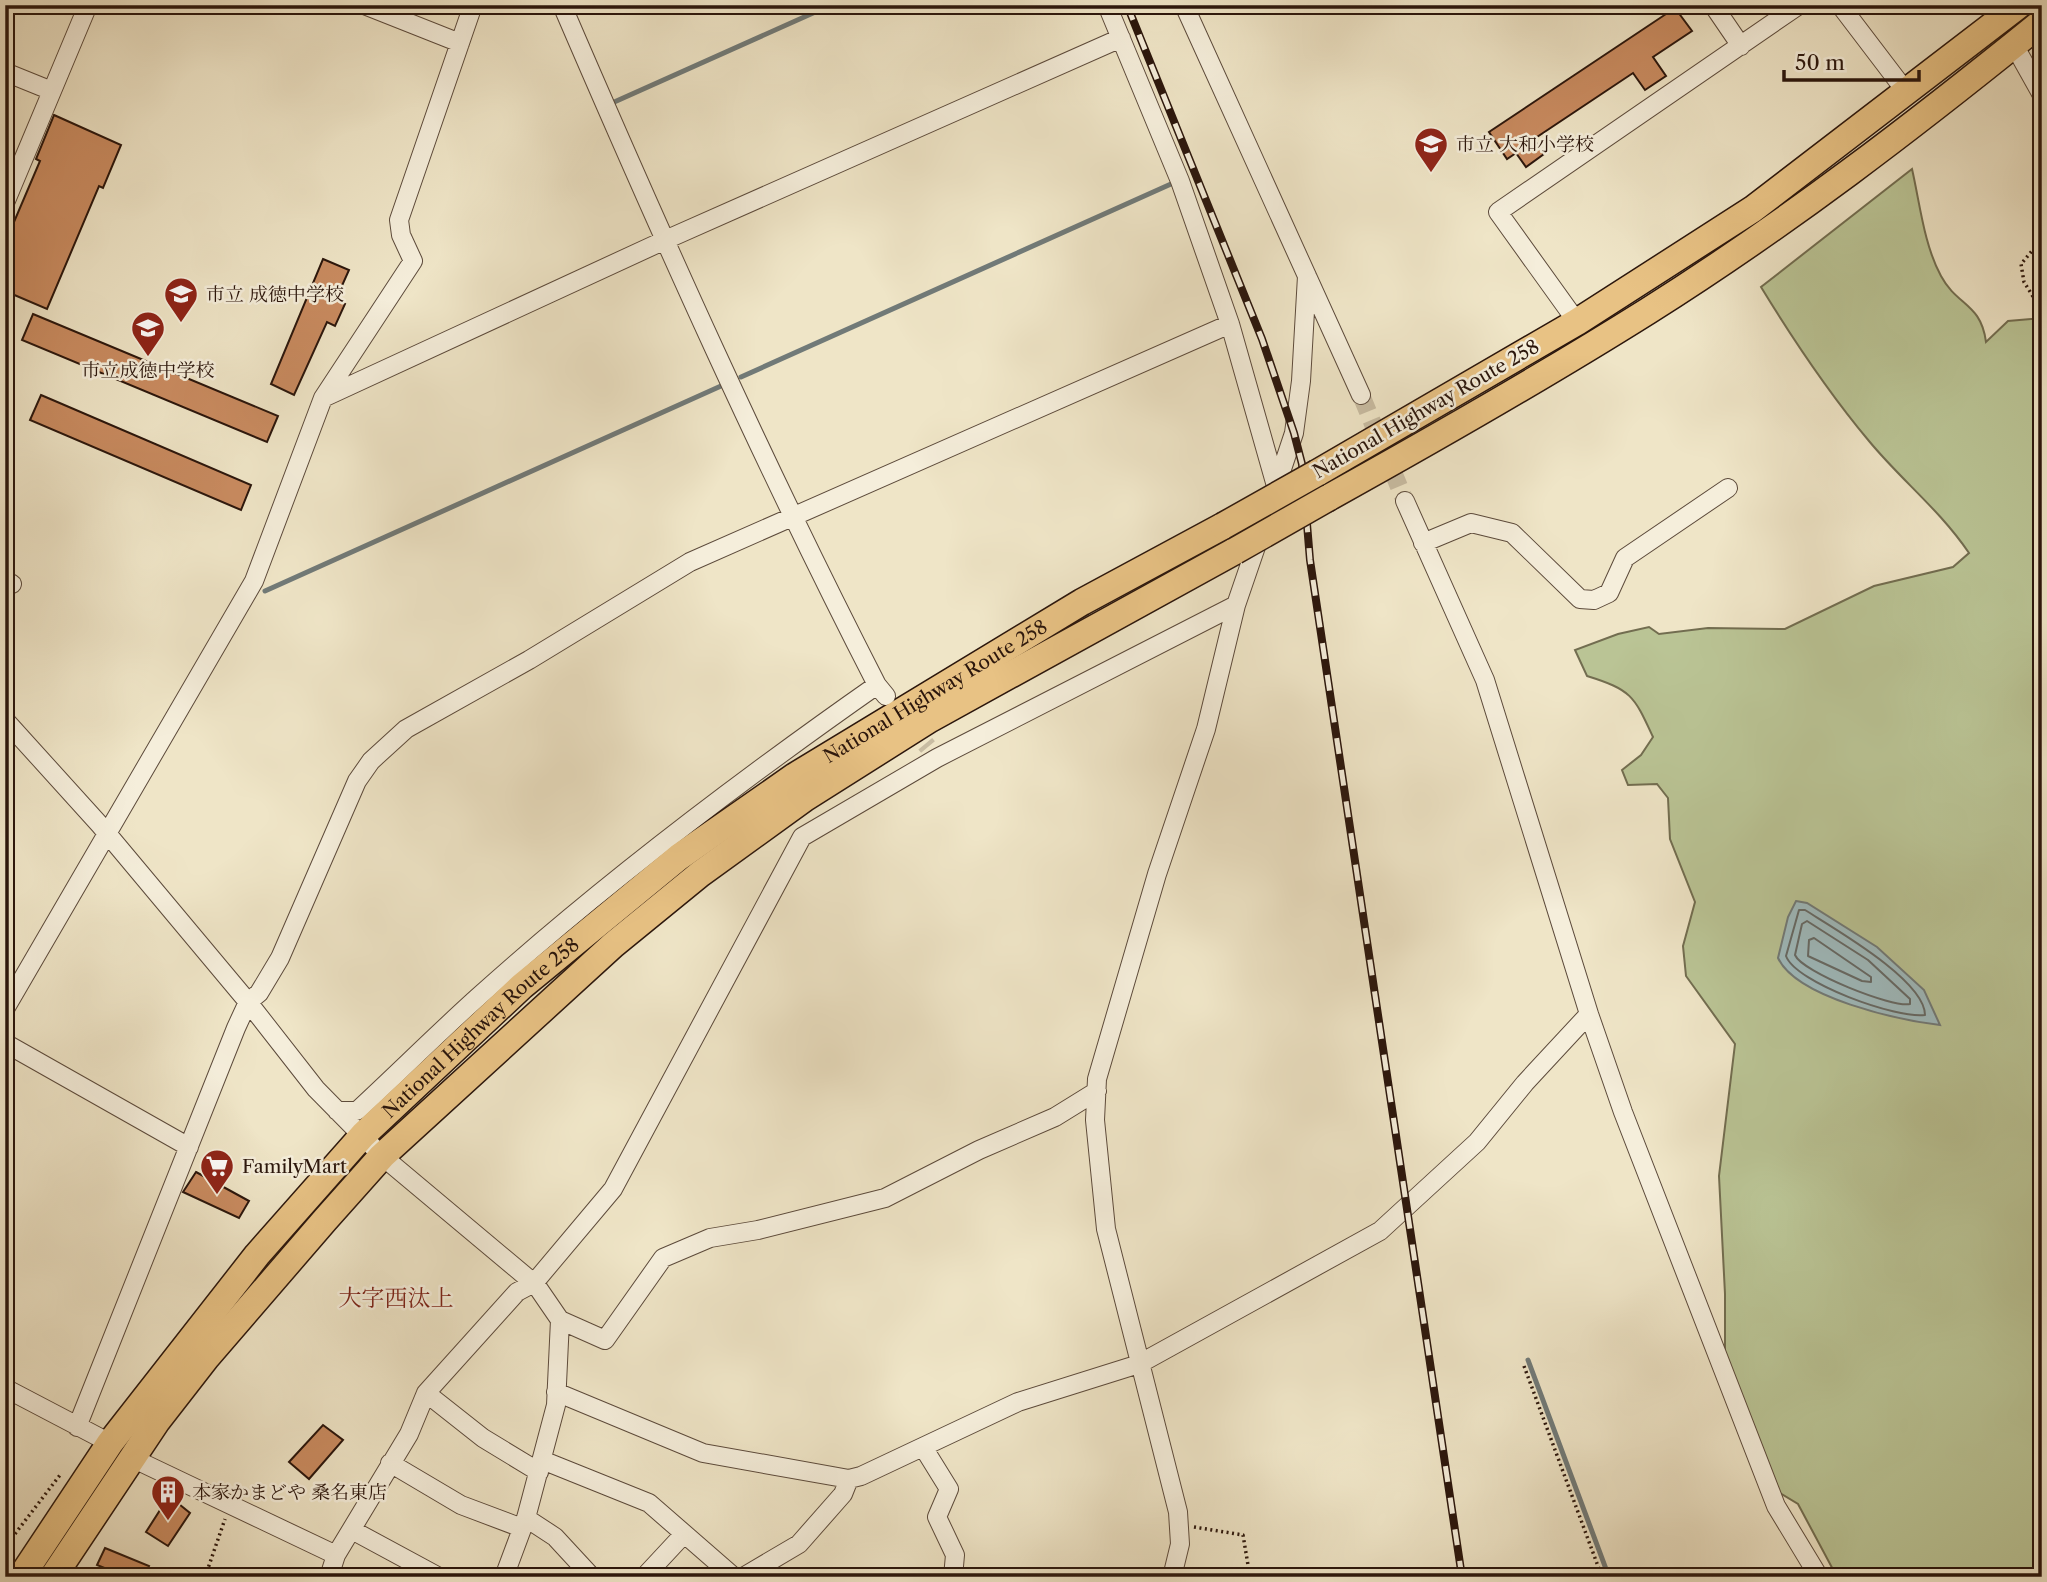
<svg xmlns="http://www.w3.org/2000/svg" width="2047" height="1582" viewBox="0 0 2047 1582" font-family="'Libre Caslon Text','Noto Serif JP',serif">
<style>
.green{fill:#bac495;stroke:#726d50;stroke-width:2}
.water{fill:#9fbcc0;stroke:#717a78;stroke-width:2}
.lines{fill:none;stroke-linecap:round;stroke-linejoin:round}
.shore{stroke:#656966;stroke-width:2}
.stream{stroke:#717a78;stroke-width:5}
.building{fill:#c98b60;stroke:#2b160c;stroke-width:2}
.minor-tunnel{stroke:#c8bca2;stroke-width:18;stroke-dasharray:18 9;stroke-linecap:butt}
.minor-casing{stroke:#5c4a3b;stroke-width:20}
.highway-casing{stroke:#2b160c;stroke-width:29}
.path{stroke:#2b160c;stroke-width:3.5;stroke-dasharray:2 3.5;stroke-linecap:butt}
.minor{stroke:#f5eedb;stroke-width:18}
.highway{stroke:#e8c284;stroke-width:26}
.rail-casing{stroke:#2b160c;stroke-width:8}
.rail{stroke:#f5eedb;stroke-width:5;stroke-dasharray:16;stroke-linecap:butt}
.highway-bridge-casing{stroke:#2b160c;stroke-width:29;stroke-linecap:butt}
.highway-bridge{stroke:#e8c284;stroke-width:26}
.labels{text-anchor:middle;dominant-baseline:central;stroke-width:5;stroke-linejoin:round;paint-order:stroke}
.poi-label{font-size:19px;fill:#2b160c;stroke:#f5eedb;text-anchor:start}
.street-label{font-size:19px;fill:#2b160c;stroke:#f5eedb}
.quarter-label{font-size:23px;fill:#7a1f14;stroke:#f5eedb}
</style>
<rect width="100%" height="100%" fill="#efe5c7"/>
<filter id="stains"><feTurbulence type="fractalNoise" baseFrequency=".00286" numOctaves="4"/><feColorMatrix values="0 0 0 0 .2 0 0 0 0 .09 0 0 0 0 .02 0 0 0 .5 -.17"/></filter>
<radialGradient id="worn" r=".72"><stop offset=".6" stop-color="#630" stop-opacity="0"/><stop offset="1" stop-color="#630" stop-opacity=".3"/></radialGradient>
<!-- green -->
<path class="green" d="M1912,169C1920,204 1924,245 1941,276C1957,306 1981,303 1986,342L2008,321L2042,318V1577H1837L1798,1504L1765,1484L1725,1371V1294L1719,1176L1735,1044L1686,976L1683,946L1695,902L1670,839L1668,798L1657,784L1628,785L1622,770L1641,755L1653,737C1634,696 1632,690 1587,676L1575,650L1618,634L1649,627L1659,634L1708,628L1785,629L1874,586L1953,567L1969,553C1939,509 1902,481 1869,441C1828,392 1794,341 1761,287Z"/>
<!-- water -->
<path class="water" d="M1796,901L1807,903L1877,947L1924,990L1940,1025C1898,1020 1797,998 1778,958L1788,917Z"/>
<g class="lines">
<!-- shore -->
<path class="shore" d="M1799,910H1805C1833,928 1925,980 1925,1015C1897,1019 1796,983 1786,956Z
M1807,921L1868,960L1910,999V1004C1892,1008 1802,972 1795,955L1802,924Z
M1814,938L1871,977V982L1862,981L1808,956L1809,940Z"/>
<!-- stream -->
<path class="stream" d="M612,103L831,5
M741,377L1171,184
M265,591L721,386
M1528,1360L1609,1577"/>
</g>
<!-- building -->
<path class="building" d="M1675,8L1692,31L1653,57L1666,76L1645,90L1633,73L1534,139L1544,154L1526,167L1516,153L1507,159L1489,132Z
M54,115L121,145L103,188L99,186L47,309L5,291V243L40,161L36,159Z
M323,259L349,270L336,299L345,304L335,326L327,322L294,395L271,384Z
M33,314L278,416L267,442L22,340Z
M41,395L251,485L241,510L30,420Z
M196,1172L249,1201L239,1218L183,1192Z
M323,1425L343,1440L309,1479L289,1462Z
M169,1496L190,1513L168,1546L146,1532Z
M105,1548L149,1566L144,1577H127L97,1565Z"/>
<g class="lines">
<!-- minor-tunnel -->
<path class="minor-tunnel" d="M1361,395L1405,501
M908,723L928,747"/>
<!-- minor casing -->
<g class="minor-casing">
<path id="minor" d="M364,5L460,43
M562,5C661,235 763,463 877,685L886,696
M1107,5L1180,181L1230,324L1276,486
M1184,5L1361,395
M1713,5L1741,46
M1840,5L1907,93
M2014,45L2042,95
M5,72L52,91L88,5
M5,203L52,91
M1577,322L1498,212L1799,5
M323,398L663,241L1121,38
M1405,501L1485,680L1589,1014L1623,1112L1776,1506L1819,1577
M1271,502L1294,433L1301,381L1307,276
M1423,543L1471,523L1512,533L1580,599L1594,600L1609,593L1625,558L1728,488
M5,580L12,584
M5,720L100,825L248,1002L316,1089L382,1156L536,1285L560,1320L556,1405L526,1518L504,1577
M5,1009L254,581L323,398L413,261L401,235L399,220L473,5
M5,1043L189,1147
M337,1111H357C397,1074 436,1035 477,998C601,886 740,781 877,685
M560,1320L605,1340L663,1258L710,1238L758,1230L885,1198L979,1150L1055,1117L1097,1091
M5,1388L110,1443
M556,1392L703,1453L849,1479L861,1476L1018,1402L1139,1364L1380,1231L1477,1142L1525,1083L1589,1014
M426,1393L483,1438L539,1472
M77,1427L236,1028L248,1002L259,993L280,958L357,781L371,761L406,729L529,660L690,562L1230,324
M923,1447L949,1489L937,1517L955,1555L953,1577
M132,1458L336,1555
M542,1460L649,1503L734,1577
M390,1463L461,1505L522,1528
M526,1518L555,1537L592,1577
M352,1530L439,1577
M329,1577L336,1555L409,1434L426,1393L517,1292L534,1283L613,1189L802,837L937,758L1236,605
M644,1577L684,1534
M743,1577L799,1544L843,1494L849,1479
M1172,1577L1180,1544L1178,1512L1106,1229L1095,1120L1097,1079L1157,874L1206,729L1236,605L1260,535"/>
</g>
<!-- highway casing -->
<g class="highway-casing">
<g id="highway">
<path d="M1317,473L1577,322L1753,209L2019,5"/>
<path d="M1328,498C1436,438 1543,377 1648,311C1786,224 1915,125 2042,22"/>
<path id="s1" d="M21,1577L110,1443L257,1255L363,1135L522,986L679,857L795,776L1082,602L1223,526"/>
<path d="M53,1577L157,1421L206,1358L325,1220L382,1156L613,945L700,874L805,798L930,719L1235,551"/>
</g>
</g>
<!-- path -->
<path class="path" d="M2042,239L2021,264L2024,282L2042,311
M1524,1366L1602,1577
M1194,1527L1243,1535L1250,1577
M5,1547L60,1475
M205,1577L225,1519"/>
<!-- minor -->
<use href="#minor" class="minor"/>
<!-- highway -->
<use href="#highway" class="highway"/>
<!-- rail casing -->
<g class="rail-casing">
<path id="rail" d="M1127,5L1262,339L1294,433L1302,464L1310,560L1462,1577"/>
</g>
<!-- rail -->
<use href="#rail" class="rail"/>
<!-- highway-bridge casing -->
<g class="highway-bridge-casing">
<path id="highway-bridge" d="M1223,526L1317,473
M1235,551L1328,498"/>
</g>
<!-- highway-bridge -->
<use href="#highway-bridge" class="highway-bridge"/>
</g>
<!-- icons -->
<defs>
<g id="school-pin" transform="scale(1.75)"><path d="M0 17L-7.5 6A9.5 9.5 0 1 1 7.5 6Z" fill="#8f2418" stroke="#f5eedb"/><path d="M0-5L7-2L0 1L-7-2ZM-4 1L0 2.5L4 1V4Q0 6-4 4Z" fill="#fff"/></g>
<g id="supermarket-pin" transform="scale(1.75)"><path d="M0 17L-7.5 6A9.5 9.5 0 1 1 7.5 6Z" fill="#8f2418" stroke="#f5eedb"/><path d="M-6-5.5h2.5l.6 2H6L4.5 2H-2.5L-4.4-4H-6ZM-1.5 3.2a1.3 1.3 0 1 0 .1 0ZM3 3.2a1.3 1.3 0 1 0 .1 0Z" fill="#fff"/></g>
<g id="building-pin" transform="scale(1.75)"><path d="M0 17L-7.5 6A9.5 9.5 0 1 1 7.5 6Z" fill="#8f2418" stroke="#f5eedb"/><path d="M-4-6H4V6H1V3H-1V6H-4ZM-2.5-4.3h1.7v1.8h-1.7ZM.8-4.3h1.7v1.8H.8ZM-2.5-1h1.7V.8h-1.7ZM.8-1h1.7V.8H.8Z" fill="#fff"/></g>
</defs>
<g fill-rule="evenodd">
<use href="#school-pin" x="1431" y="144"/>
<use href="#school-pin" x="181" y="294"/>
<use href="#school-pin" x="148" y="328"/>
<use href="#supermarket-pin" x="217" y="1166"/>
<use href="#building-pin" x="168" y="1492"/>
</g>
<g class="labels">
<!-- poi labels -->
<g class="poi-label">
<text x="1456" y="144">市立 大和小学校</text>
<text x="206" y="294">市立 成徳中学校</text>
<text x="148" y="370" text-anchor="middle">市立成徳中学校</text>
<text x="242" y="1166">FamilyMart</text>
<text x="192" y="1492">本家かまどや 桑名東店</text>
</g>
<!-- street labels -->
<g class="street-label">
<text transform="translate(1426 409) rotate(-30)">National Highway Route 258</text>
<text stroke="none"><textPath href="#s1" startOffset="1286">National Highway Route 258</textPath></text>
<text stroke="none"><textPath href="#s1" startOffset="719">National Highway Route 258</textPath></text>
</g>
<!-- quarter labels -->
<g class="quarter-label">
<text x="396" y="1298">大字西汰上</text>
</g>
</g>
<!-- margin -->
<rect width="2047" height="1582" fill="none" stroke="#efe5c7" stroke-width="28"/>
<rect x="7" y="7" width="2033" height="1568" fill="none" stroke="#2b160c" stroke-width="3.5"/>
<rect x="14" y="14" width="2019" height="1554" fill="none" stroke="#2b160c" stroke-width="2"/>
<!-- scale -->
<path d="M1784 70v10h135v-10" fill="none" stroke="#2b160c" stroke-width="3.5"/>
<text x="1795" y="70" font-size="21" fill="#2b160c" stroke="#f5eedb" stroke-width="5" paint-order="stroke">50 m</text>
<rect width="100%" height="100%" filter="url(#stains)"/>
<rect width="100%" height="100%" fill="url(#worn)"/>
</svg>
